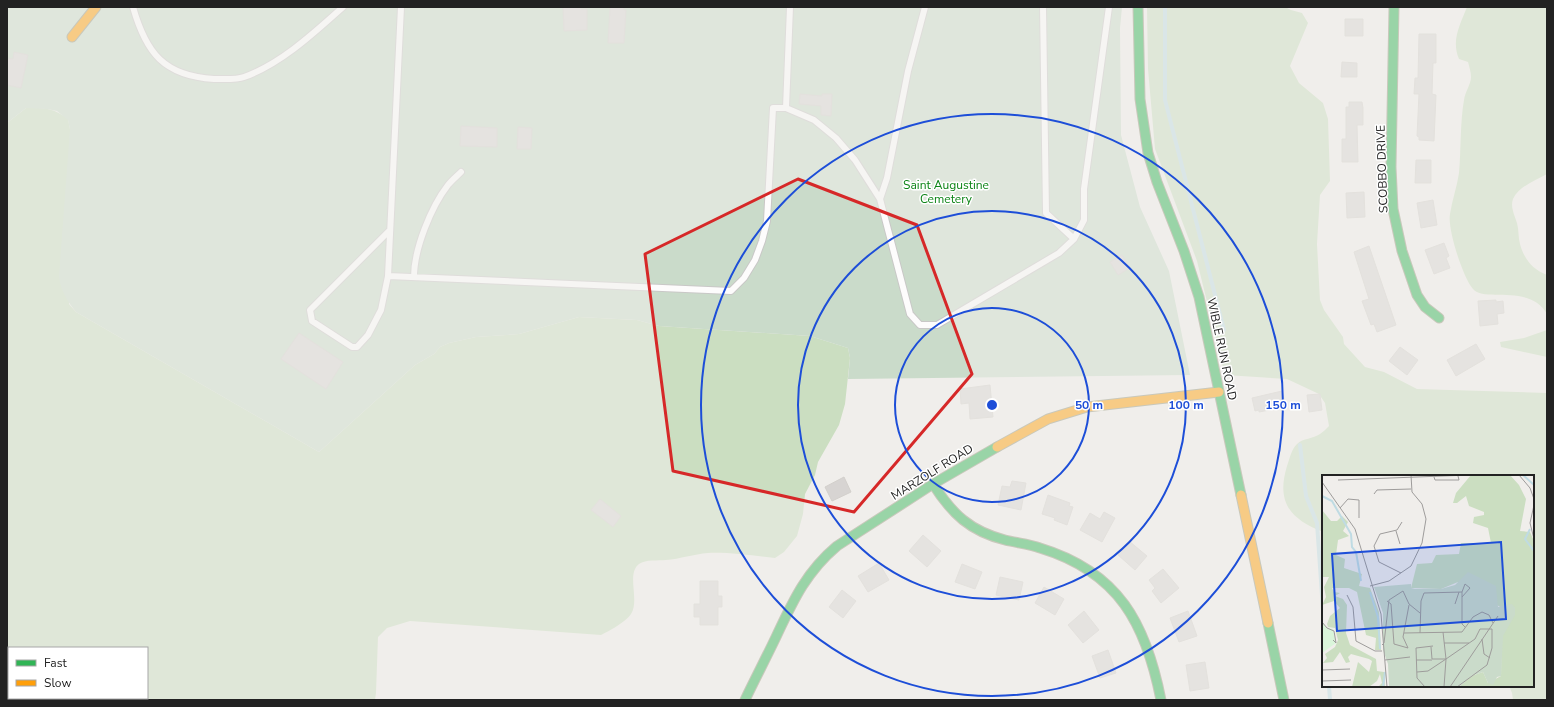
<svg xmlns="http://www.w3.org/2000/svg" width="1554" height="707" viewBox="0 0 1554 707" font-family="'Nunito Sans',sans-serif">
<style>
.forest{fill:#cbdec1}
.cemetery{fill:#cadbca}
.lines{fill:none;stroke-linecap:round;stroke-linejoin:round}
.stream{stroke:#bfdbe3;stroke-width:4}
.building{fill:#d7d4d2;stroke:#d3d0cc}
.lane-casing{stroke:#c9c8c7;stroke-width:8}
.fast-casing{stroke:#999a82;stroke-width:11}
.slow-casing{stroke:#999a82;stroke-width:11}
.lane{stroke:#fdfcfc;stroke-width:6}
.fast{stroke:#30b455;stroke-width:9}
.slow{stroke:#ff9f0a;stroke-width:9}
.marked{fill:none;stroke:#d62828;stroke-width:3;stroke-linejoin:round}
.ring{fill:none;stroke:#1d4ed8;stroke-width:2}
.labels{text-anchor:middle;dominant-baseline:central;stroke-width:3;stroke-linejoin:round;paint-order:stroke}
.street-label{font-size:12px;fill:#222;stroke:#fff}
.park-label{font-size:12px;fill:#0c8416;stroke:#fff}
.inset-river{fill:none;stroke:#bfdbe3;stroke-width:2}
.inset-road{fill:none;stroke:#9e9c9b;stroke-width:1}
.view{fill:#1d4ed8;fill-opacity:0.15;stroke:#1d4ed8;stroke-width:2}
.inset-edge{fill:none;stroke:#222;stroke-width:2}
.centre{fill:#1d4ed8;stroke:#fff;stroke-width:2}
.ring-label{font-size:12px;text-anchor:middle;font-weight:bold;fill:#1d4ed8;stroke:#fff;stroke-width:3;stroke-linejoin:round;paint-order:stroke}
</style>
<rect width="100%" height="100%" fill="#f0eeeb"/>
<!-- forest -->
<path class="forest" d="M1147,7H1285L1291,10L1302,13L1308,23L1290,66L1299,83L1323,103L1328,119L1330,181L1320,195L1317,244L1320,300L1324,310L1343,337L1344,344L1365,367L1384,372L1417,389L1547,393V700H1513L1512,693L1509,686H1533V476H1323V532C1290,519 1276,502 1287,466C1290,458 1291,450 1297,444C1303,438 1313,439 1320,434C1323,432 1326,429 1329,426L1325,403L1319,394L1287,379L1225,375L1197,261L1155,149L1148,69Z
M1467,7H1547V174C1535,181 1519,186 1513,199C1510,207 1515,216 1517,223C1519,230 1518,237 1520,244C1524,259 1533,270 1547,275V314C1529,283 1485,303 1473,289C1463,278 1447,228 1450,214C1452,200 1457,187 1459,173C1461,150 1460,122 1464,100C1465,92 1471,84 1471,77C1471,72 1469,66 1468,62L1459,59C1451,40 1460,25 1467,7Z
M26,108C45,108 52,107 68,119L70,129L69,304L76,312L319,452L415,365L434,354L440,347L449,343L476,337L519,334L579,317L637,320L659,326L810,336L848,348L850,358L845,404L839,425L818,462L815,475L805,494L803,514L797,536L784,552L775,558C755,556 728,552 708,553C694,554 680,559 666,560C658,561 646,559 639,564C626,574 640,600 631,614C626,622 609,631 601,635L410,621L387,628L378,637L376,693L375,700H146L118,698H147V648H9V698H103L94,700H7V123Z
M1547,330V357L1501,347L1500,342L1524,338Z"/>
<!-- cemetery -->
<path class="cemetery" d="M7,7H1122L1120,28L1121,135L1140,207L1169,271L1190,375L848,379L850,358L848,348L810,336L659,326L637,320L579,317L519,334L476,337L449,343L440,347L434,354L415,365L319,452L76,312C67,301 60,289 59,276L70,129L68,120L57,111L47,109L26,108L7,123Z"/>
<g class="lines">
<!-- stream -->
<path class="stream" d="M1165,7V100L1224,330
M1300,445L1306,496L1317,523L1323,610
M1329,686L1330,700"/>
</g>
<!-- building -->
<path class="building" d="M563,7H581V9H587V30L564,31Z
M610,7H624V10H626L624,43H608Z
M1345,19H1363V36H1345Z
M1419,34H1436V63H1433L1432,94L1436,95L1434,141L1419,140V137L1417,136L1419,94H1414L1415,78H1418Z
M14,52L28,55L21,88L7,85V58L13,59Z
M1342,62L1357,63V77H1341Z
M800,94L822,96V94H832L831,116L821,115V106L799,104Z
M1349,102H1362L1363,108V125H1357L1358,162H1342V139H1346V107H1349Z
M461,126L497,128V147L460,146Z
M518,127L532,128L531,149H517Z
M1416,160H1431V183H1415Z
M1364,192L1365,217L1347,218L1346,193Z
M1433,200L1437,225L1421,228L1417,203Z
M1444,243L1449,256L1446,258L1450,268L1434,274L1425,250Z
M1369,246L1396,325L1377,332L1374,324L1371,325L1362,301L1369,299L1354,252Z
M1122,255L1130,268L1118,275L1110,262Z
M1496,300V302L1503,301L1504,313L1497,314L1498,324L1480,326L1478,301Z
M299,333L343,362L326,389L281,359Z
M1476,344L1485,359L1456,376L1447,360Z
M1400,347L1418,360L1407,375L1389,361Z
M990,385L993,417L970,419L969,403L961,404L960,389Z
M1282,391L1286,407L1259,412V410L1255,411L1252,398Z
M1320,394L1322,410L1309,412L1307,395Z
M844,477L851,492L832,501L825,487Z
M1012,481L1026,483L1021,510L998,505L1002,486L1010,487Z
M1048,495L1070,503L1069,506L1073,507L1067,525L1054,520L1055,518L1042,514Z
M600,499L621,516L613,527L591,510Z
M1104,512L1115,518L1102,542L1080,530L1090,513L1100,519Z
M923,535L941,551L927,567L909,551Z
M1129,541L1147,556L1135,570L1118,555Z
M879,563L889,580L868,592L858,576Z
M962,564L982,572L975,589L955,582Z
M1163,569L1179,588L1161,603L1152,591L1155,588L1149,580Z
M1000,577L1023,582L1019,600L996,595Z
M700,581H718V596H722V607H718V625H700V617H694V604H700Z
M1044,587L1064,599L1055,615L1035,603Z
M842,590L856,601L843,618L829,607Z
M1084,611L1099,630L1083,643L1068,625Z
M1188,611L1197,636L1179,642L1170,618Z
M1108,650L1116,673L1100,678L1092,656Z
M1205,662L1209,688L1190,691L1186,665Z"/>
<g class="lines">
<!-- lane casing -->
<g class="lane-casing">
<path id="lane" d="M133,7C146,53 164,76 214,79C223,79 236,80 244,77C281,64 315,32 343,7
M1043,7L1046,213L1074,239
M786,108L814,120L836,138L855,160L880,199L910,314L920,325H937L1059,253L1074,239L1084,220V189L1109,7
M880,199L887,178L908,71L925,7
M390,230L310,310L312,321L352,347H357L368,335L381,310L388,276L401,7
M388,276L731,291L744,278L755,260L762,241L767,221L773,108H786L790,7
M414,277C414,249 431,207 448,185C452,180 457,176 461,172"/>
</g>
<!-- fast casing -->
<g class="fast-casing">
<path id="fast" d="M1138,7L1140,99L1148,153L1157,182L1184,251L1199,297L1241,495
M1394,7L1391,167L1393,209L1402,251L1417,295L1425,307L1439,318
M933,484C952,514 970,531 1005,540C1017,543 1029,544 1040,548C1119,572 1146,624 1161,700
M1268,623L1284,700
M745,700C755,679 766,658 776,637C793,601 806,572 837,546L933,484L997,447"/>
</g>
<!-- slow casing -->
<g class="slow-casing">
<path id="slow" d="M72,37L96,7
M997,447L1048,419L1087,407L1219,392
M1241,495L1268,623"/>
</g>
<!-- lane -->
<use href="#lane" class="lane"/>
<!-- fast -->
<use href="#fast" class="fast"/>
<!-- slow -->
<use href="#slow" class="slow"/>
</g>
<!-- marked area -->
<path d="M0 0H1554V707H0ZM798,179L917,225L972,374L854,512L673,471L645,254Z" fill="#f0eeeb" fill-opacity=".55" fill-rule="evenodd"/>
<path class="marked" d="M798,179L917,225L972,374L854,512L673,471L645,254Z"/>
<!-- distance rings -->
<g class="ring">
<circle cx="992" cy="405" r="97"/>
<circle cx="992" cy="405" r="194"/>
<circle cx="992" cy="405" r="291"/>
</g>
<g class="labels">
<!-- street labels -->
<g class="street-label">
<text transform="translate(1382 169) rotate(-92)">SCOBBO DRIVE</text>
<text transform="translate(1222 349) rotate(78)">WIBLE RUN ROAD</text>
<text transform="translate(932 472) rotate(-32)">MARZOLF ROAD</text>
</g>
<!-- park labels -->
<g class="park-label">
<text x="946" y="185">Saint Augustine<tspan x="946" dy="14">Cemetery</tspan></text>
</g>
</g>
<!-- overview -->
<g transform="translate(1322 475)">
<rect width="212" height="212" fill="#f0eeeb"/>
<path d="M149,0H188L197,10L204,24L198,56L208,57L212,66V212H137L149,201L161,197L166,208L179,201L180,133L136,107L119,114L89,113L95,89L110,88L114,80L137,79L139,68H169L166,53L151,48L152,42L162,40V37L147,31L144,21L135,28H131L134,18ZM0,35L9,46H15L20,41L26,47L21,56L27,61L16,65L14,80L23,84L22,93L40,99L37,111L48,113L57,137L59,175H53L54,163L44,160L35,117L27,113H10L12,117L18,118L13,121L21,124L25,130L24,158L28,170L54,184L55,196L62,197L63,212H56L60,208L58,199L55,206L47,212H30L36,187L47,197L50,186L47,184L29,179L26,182L28,187L24,188L18,177L11,187L1,188L5,183L3,179L13,172L16,165L13,153L6,152L5,149L8,141L18,133L12,126L0,130L4,122L2,112L7,102H0Z" fill="#cbdec1"/>
<path d="M146,97L174,111L176,132L190,129L193,133V140L181,161L179,201L175,202L171,210L166,208L161,197L149,201L137,212L67,211L66,189L61,175V138L52,112L89,109V113L93,114H119L133,110Z" fill="#cadbca"/>
<path d="M0,147L5,153L11,154L14,168L0,178Z" fill="#daf5da"/>
<path class="inset-river" d="M201,0L212,10M0,21L10,26L29,59L30,72L34,77L39,106M208,54L203,64L212,76M48,117L56,142L58,174M61,212L63,197"/>
<path class="inset-road" d="M197,0L208,13L212,24M112,2L113,5H137L136,1M16,5L147,0M0,7L33,54L59,139L65,212M52,19L55,15L89,14M212,30L208,48L212,64M18,33L26,24L37,25V43M74,56L78,69M79,98L57,87L52,71L58,59L75,55L80,47M48,111L67,106L89,91L100,68L104,44L100,29L90,17L89,0M25,120L31,132L34,166L53,176H60M140,122L148,113L143,109L140,117V149L143,152M65,126L69,129L72,169L86,173M133,129L137,117M0,147L5,153L12,156L14,168L11,165M121,157L124,184L122,212M82,158L140,157L151,142L160,137L167,140L171,148M98,158L99,126L102,118L140,117M160,164L162,179L168,183M122,168H147M60,170L62,168L67,125L81,116L87,129L98,138M86,173L81,162L87,130M124,184L153,164L158,154H170V173L165,190L135,212M63,185L88,182M94,185H110M0,195L28,194M95,197L106,196L124,184H110L109,172M0,206L29,205M103,212L95,203L94,173L111,171M128,212L176,141"/>
<path class="view" d="M179,67L184,144L15,156L10,79Z"/>
<rect width="212" height="212" class="inset-edge"/>
</g>
<circle cx="992" cy="405" r="6" class="centre"/>
<g class="ring-label">
<text x="1089" y="409">50 m</text>
<text x="1186" y="409">100 m</text>
<text x="1283" y="409">150 m</text>
</g>
<!-- border -->
<rect width="1554" height="707" fill="none" stroke="#222222" stroke-width="16"/>
<!-- legend -->
<rect x="8" y="647" width="140" height="52" fill="#ffffff" stroke="#a7a7a7"/>
<rect x="16" y="660" width="20" height="6" fill="#30b455" stroke="#a7a7a7"/>
<text x="44" y="667" font-size="12" fill="#222222">Fast</text>
<rect x="16" y="680" width="20" height="6" fill="#ff9f0a" stroke="#a7a7a7"/>
<text x="44" y="687" font-size="12" fill="#222222">Slow</text>
</svg>
